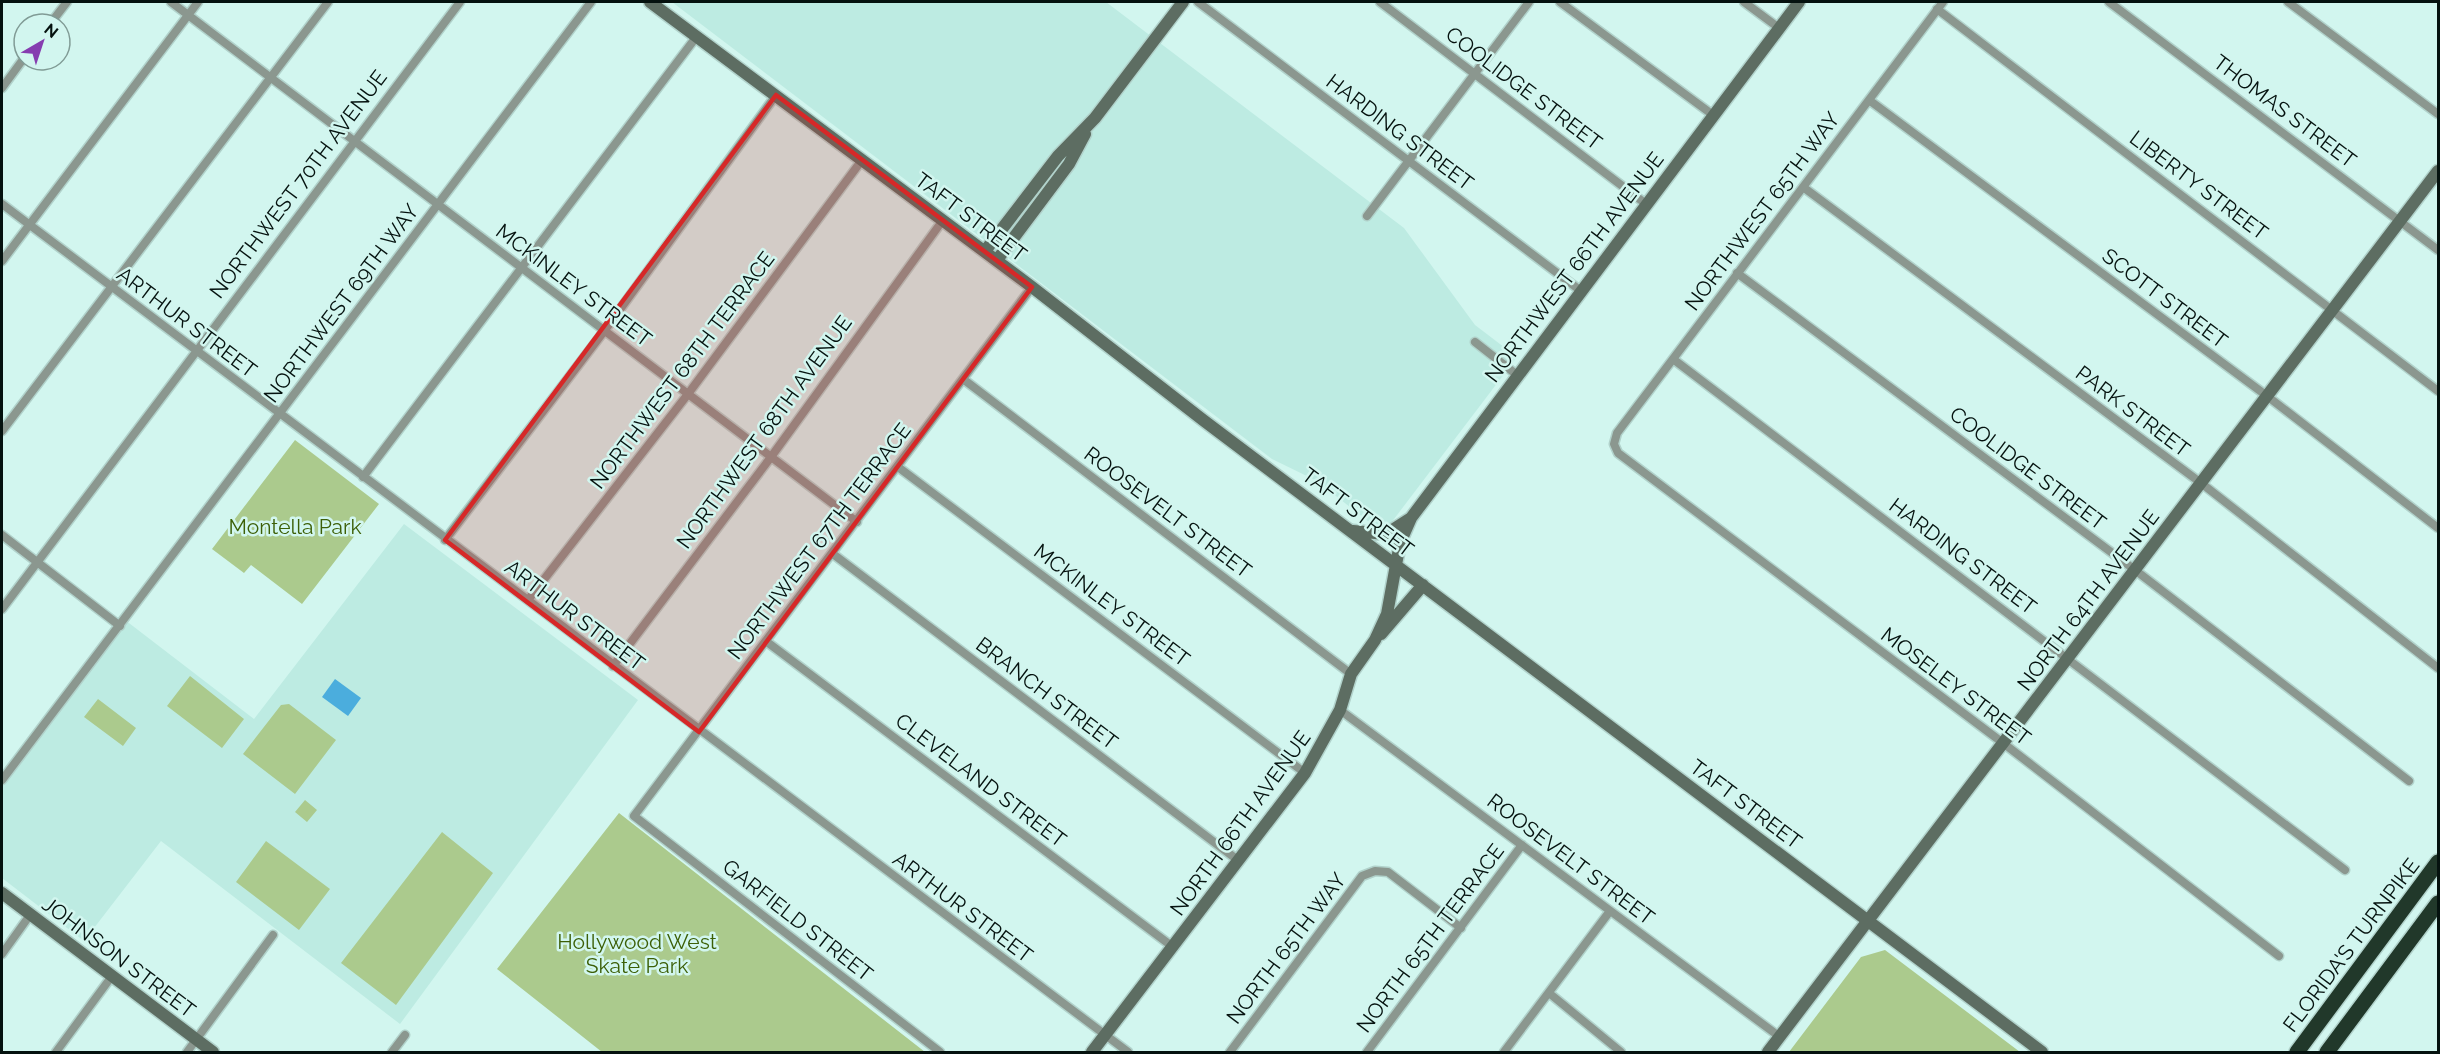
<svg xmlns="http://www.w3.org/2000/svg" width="2440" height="1054" viewBox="0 0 2440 1054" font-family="Raleway,sans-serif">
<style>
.built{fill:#bdebe2}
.green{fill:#abca8d}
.water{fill:#4baddd}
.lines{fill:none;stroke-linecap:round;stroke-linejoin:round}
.street-casing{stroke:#b1d2cb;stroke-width:11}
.secondary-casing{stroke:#b1d2cb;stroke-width:15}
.highway-casing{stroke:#b1d2cb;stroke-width:18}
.street{stroke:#8b978f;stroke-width:8}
.secondary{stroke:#5d6d62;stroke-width:12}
.highway{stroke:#21382a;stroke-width:15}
.marked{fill:#d62828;fill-opacity:0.2;stroke:#d62828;stroke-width:4.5;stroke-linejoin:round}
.labels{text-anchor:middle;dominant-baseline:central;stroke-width:5;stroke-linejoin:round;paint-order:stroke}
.street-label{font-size:21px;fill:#05120f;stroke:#d2f6ef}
.park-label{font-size:21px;fill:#3c5f06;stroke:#d2f6ef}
</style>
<rect width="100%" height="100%" fill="#d2f6ef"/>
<!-- built -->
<path class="built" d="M672,2H1106L1404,228L1475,325L1517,357L1391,523L1374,526L1317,481L1272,459Z
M404,524L638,700L400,1024L161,841L84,941L2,878V780L125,620L254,719Z"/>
<!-- green -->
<path class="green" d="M295,440L379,504L302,604L251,565L244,573L212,549Z
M190,676L244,719L222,748L167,706Z
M98,699L136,728L123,746L84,717Z
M289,704L336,740L295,794L243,754L281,705Z
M305,800L317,810L307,822L295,812Z
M619,813L925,1052H602L497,969Z
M442,832L493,873L396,1005L341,963Z
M266,841L330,889L299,930L236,882Z
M1885,950L2020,1052H1789L1861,957Z"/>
<!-- water -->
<path class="water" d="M335,679L361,698L348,716L322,697Z"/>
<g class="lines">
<!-- street casing -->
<g class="street-casing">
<path id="street" d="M171,2L857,522
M1198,2L1581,291
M1380,2L1646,204
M1560,2L1713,115
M1744,2L1779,28
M1943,2L1617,433L1614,444L1618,453L2003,743L2279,956
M2109,2L2438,250
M2288,2L2438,114
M1937,9L2438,391
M50,24L67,2
M2,88L24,58
M1869,100L2267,396L2438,528
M1803,187L2201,483L2438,668
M2,204L1128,1052
M1367,216L1529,2
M2,261L198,2
M1737,273L2135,570L2409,781
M1475,342L1517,375
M1673,359L2345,870
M963,379L1351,674
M2,431L328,2
M898,467L1305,773
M363,477L697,36
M2,535L120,626
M445,540L605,330L776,95
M833,554L1239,861
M528,600L688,394L862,160
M2,609L460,2
M767,642L1173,947
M613,666L771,457L943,220
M1340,710L1780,1037
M2,780L591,2
M2,954L30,915
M1549,993L1621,1052
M56,1052L112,976
M187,1052L273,935
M392,1052L405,1035
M940,1052L634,816L1032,287
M1230,1052L1362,876L1375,871L1388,872L1461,928
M1367,1052L1522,845
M1504,1052L1610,911"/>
</g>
<!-- secondary casing -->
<g class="secondary-casing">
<path id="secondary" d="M650,2L1032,287L1203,420L2042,1052
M985,251L1058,156L1095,118L1183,2
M997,260L1069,164L1085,134
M1353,531L1386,534L1411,518
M1381,634L1423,585
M2,893L213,1052
M1092,1052L1305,773L1340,710L1351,674L1375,640L1387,614L1400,543L1411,518L1799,2
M1768,1052L2438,171"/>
</g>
<!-- highway casing -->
<g class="highway-casing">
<path id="highway" d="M2297,1052L2438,862
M2327,1052L2438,903"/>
</g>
<!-- street -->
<use href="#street" class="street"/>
<!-- secondary -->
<use href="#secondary" class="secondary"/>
<!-- highway -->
<use href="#highway" class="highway"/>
</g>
<!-- marked area -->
<path class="marked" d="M776,95L1032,287L699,732L445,540Z"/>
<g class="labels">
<!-- street labels -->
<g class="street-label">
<text transform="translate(1524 88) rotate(37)">COOLIDGE STREET</text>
<text transform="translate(2285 111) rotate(37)">THOMAS STREET</text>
<text transform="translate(1400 132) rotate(37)">HARDING STREET</text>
<text transform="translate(298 184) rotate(-53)">NORTHWEST 70TH AVENUE</text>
<text transform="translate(2199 185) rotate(37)">LIBERTY STREET</text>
<text transform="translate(1762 211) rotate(-53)">NORTHWEST 65TH WAY</text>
<text transform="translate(971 217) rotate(37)">TAFT STREET</text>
<text transform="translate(1574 267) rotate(-53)">NORTHWEST 66TH AVENUE</text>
<text transform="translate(574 285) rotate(37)">MCKINLEY STREET</text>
<text transform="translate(2165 298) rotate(37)">SCOTT STREET</text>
<text transform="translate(341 303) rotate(-53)">NORTHWEST 69TH WAY</text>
<text transform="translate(187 322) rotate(37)">ARTHUR STREET</text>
<text transform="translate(682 370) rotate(-53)">NORTHWEST 68TH TERRACE</text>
<text transform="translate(2133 411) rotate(37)">PARK STREET</text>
<text transform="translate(764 432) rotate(-54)">NORTHWEST 68TH AVENUE</text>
<text transform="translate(2028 468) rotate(37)">COOLIDGE STREET</text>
<text transform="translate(1168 512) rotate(37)">ROOSEVELT STREET</text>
<text transform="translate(1358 512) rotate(37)">TAFT STREET</text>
<text transform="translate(819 541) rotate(-53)">NORTHWEST 67TH TERRACE</text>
<text transform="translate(1963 556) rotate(37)">HARDING STREET</text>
<text transform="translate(2088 600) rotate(-53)">NORTH 64TH AVENUE</text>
<text transform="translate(1112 605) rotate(37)">MCKINLEY STREET</text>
<text transform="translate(575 615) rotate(37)">ARTHUR STREET</text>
<text transform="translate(1956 686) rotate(37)">MOSELEY STREET</text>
<text transform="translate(1047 693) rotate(37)">BRANCH STREET</text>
<text transform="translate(981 780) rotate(37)">CLEVELAND STREET</text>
<text transform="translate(1746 804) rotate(37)">TAFT STREET</text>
<text transform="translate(1240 823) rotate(-54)">NORTH 66TH AVENUE</text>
<text transform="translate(1571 859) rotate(37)">ROOSEVELT STREET</text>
<text transform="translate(963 907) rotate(37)">ARTHUR STREET</text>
<text transform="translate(798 920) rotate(38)">GARFIELD STREET</text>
<text transform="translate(1430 938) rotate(-53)">NORTH 65TH TERRACE</text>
<text transform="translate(2351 945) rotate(-53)">FLORIDA'S TURNPIKE</text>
<text transform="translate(1286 948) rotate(-53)">NORTH 65TH WAY</text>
<text transform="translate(119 957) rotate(37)">JOHNSON STREET</text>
</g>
<!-- park labels -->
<g class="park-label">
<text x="295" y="526">Montella Park</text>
<text x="637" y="941">Hollywood West<tspan x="637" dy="24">Skate Park</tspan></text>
</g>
</g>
<!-- border -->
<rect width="2440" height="1054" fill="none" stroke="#05120f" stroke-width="6"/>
<!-- north arrow -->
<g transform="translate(42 42) rotate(39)"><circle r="28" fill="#d2f6ef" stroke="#809b95" stroke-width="1.5"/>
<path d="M0-4.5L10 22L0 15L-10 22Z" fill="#863db0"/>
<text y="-9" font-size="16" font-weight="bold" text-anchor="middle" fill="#05120f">N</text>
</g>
</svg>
